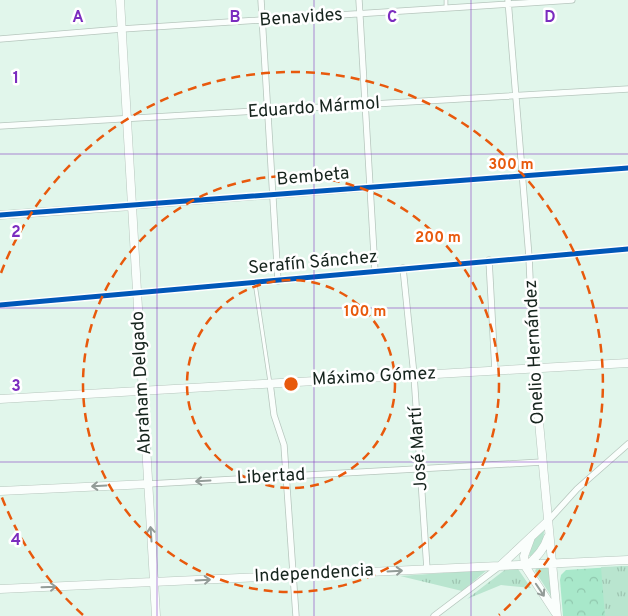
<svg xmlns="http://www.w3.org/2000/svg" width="628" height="616" viewBox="0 0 628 616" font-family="Overpass,sans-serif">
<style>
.grass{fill:#b9e5cf}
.forest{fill:url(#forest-crowns)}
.park{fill:url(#park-tufts)}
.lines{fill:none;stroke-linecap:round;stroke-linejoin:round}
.lane-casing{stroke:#b6c6bd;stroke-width:4.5}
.street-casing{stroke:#b6c6bd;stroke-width:7}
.secondary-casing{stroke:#b6c6bd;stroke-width:9}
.lane{stroke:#fafefc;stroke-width:3}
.street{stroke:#fafefc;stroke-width:5.5}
.secondary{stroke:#fafefc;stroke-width:8}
.cycleway-casing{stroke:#fff;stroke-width:8}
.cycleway{stroke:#0057b8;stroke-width:5}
.oneway{stroke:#939c98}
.grid{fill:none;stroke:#7b2cbf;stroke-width:1;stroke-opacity:0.55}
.ring{fill:none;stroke:#e8590c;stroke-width:2.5;stroke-dasharray:9 6}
.labels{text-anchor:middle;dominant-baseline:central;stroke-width:5;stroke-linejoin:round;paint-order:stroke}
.street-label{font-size:18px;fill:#16241d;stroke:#fff}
.grid-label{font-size:16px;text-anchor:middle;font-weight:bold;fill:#7b2cbf;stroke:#fff;stroke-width:5;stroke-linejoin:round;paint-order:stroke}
.centre{fill:#e8590c;stroke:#fff;stroke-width:2.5}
.ring-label{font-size:15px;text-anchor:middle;font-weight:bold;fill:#e8590c;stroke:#fff;stroke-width:5;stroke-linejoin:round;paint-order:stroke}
</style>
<defs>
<pattern id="forest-crowns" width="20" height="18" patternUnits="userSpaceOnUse" patternTransform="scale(1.25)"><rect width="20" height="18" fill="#a8e8ca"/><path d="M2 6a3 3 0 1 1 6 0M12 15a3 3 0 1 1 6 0" fill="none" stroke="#90c7ad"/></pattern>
<pattern id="park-tufts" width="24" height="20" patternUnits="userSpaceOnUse" patternTransform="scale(1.25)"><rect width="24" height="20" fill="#b9e5cf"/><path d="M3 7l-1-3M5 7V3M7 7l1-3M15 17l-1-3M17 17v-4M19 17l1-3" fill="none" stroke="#9ec4b1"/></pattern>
</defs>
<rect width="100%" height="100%" fill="#e1f6eb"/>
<!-- grass -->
<path class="grass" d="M544,528C544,542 542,546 532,557L529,556L534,538Z
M547,566L549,567L551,596L535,571L537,567Z"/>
<!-- forest -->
<path class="forest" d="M628,566V616H563L560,580L561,575L566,570Z"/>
<!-- park -->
<path class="park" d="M628,566V616H605L601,567Z
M506,569H518L531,588L501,585L467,599Z
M487,570L462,591L400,576Z"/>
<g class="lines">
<!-- lane casing -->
<g class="lane-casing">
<path id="lane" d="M446,0V8
M255,283L270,383"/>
</g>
<!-- street casing -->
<g class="street-casing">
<path id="street" d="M261,0L278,281
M359,0L375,271
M508,0L529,257L534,368
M0,39L122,29L572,0
M0,126L628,89
M132,206L628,168
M489,260L495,370
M403,268L414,375L427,569
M0,305L628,249
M270,383L274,415L284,445L296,616
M148,484L542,462
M548,521L577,489L628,444
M434,616L500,566"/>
</g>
<!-- secondary casing -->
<g class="secondary-casing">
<path id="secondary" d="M120,0L156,616
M0,215L132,206
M534,368L557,616
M0,399L628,363
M0,491L148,484
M531,537L524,556L525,566L555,612
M500,566L548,521
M527,566C536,557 544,550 548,537
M0,589L628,560"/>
</g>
<!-- lane -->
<use href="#lane" class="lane"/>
<!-- street -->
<use href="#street" class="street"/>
<!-- secondary -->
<use href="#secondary" class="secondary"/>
<!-- cycleway casing -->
<g class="cycleway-casing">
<path id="cycleway" d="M0,215L628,168
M0,305L628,249"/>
</g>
<!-- cycleway -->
<use href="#cycleway" class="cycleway"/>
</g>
<!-- one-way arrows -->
<defs><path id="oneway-shaft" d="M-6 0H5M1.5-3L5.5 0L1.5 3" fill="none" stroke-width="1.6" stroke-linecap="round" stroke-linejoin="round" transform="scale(1.25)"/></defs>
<g class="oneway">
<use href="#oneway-shaft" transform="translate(203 481) rotate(177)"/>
<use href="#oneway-shaft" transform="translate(99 486) rotate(177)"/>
<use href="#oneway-shaft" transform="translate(151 534) rotate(-94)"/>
<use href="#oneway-shaft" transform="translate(395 571) rotate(-3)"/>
<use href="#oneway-shaft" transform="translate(203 580) rotate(-3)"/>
<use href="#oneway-shaft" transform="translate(49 587) rotate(-2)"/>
<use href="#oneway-shaft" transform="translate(540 590) rotate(56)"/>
</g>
<!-- grid -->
<path class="grid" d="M157,0V616M314,0V616M471,0V616M0,154H628M0,308H628M0,462H628"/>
<!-- distance rings -->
<g class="ring">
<circle cx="291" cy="384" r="104"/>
<circle cx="291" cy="384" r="208"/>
<path d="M83 615A311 311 0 0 1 1 495M1 273A311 311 0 1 1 499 615"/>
</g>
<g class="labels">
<!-- street labels -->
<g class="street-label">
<text transform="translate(301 18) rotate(-4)">Benavides</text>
<text transform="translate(314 108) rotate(-4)">Eduardo Mármol</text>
<text transform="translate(313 177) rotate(-5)">Bembeta</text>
<text transform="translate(313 263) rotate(-5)">Serafín Sánchez</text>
<text transform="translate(535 352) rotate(-93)">Onelio Hernández</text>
<text transform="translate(374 377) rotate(-3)">Máximo Gómez</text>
<text transform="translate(142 383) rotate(-93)">Abraham Delgado</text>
<text transform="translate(419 449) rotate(-94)">José Martí</text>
<text transform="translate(271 477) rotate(-3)">Libertad</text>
<text transform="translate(314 574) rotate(-3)">Independencia</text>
</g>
</g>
<g class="grid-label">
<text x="78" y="22">A</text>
<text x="235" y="22">B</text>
<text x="392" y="22">C</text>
<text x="550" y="22">D</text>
<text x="16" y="83">1</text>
<text x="16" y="237">2</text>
<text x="16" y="391">3</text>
<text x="16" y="545">4</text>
</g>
<circle cx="291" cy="384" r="8" class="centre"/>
<g class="ring-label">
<text x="511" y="169">300 m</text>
<text x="438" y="242">200 m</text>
<text x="365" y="316">100 m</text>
</g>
</svg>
